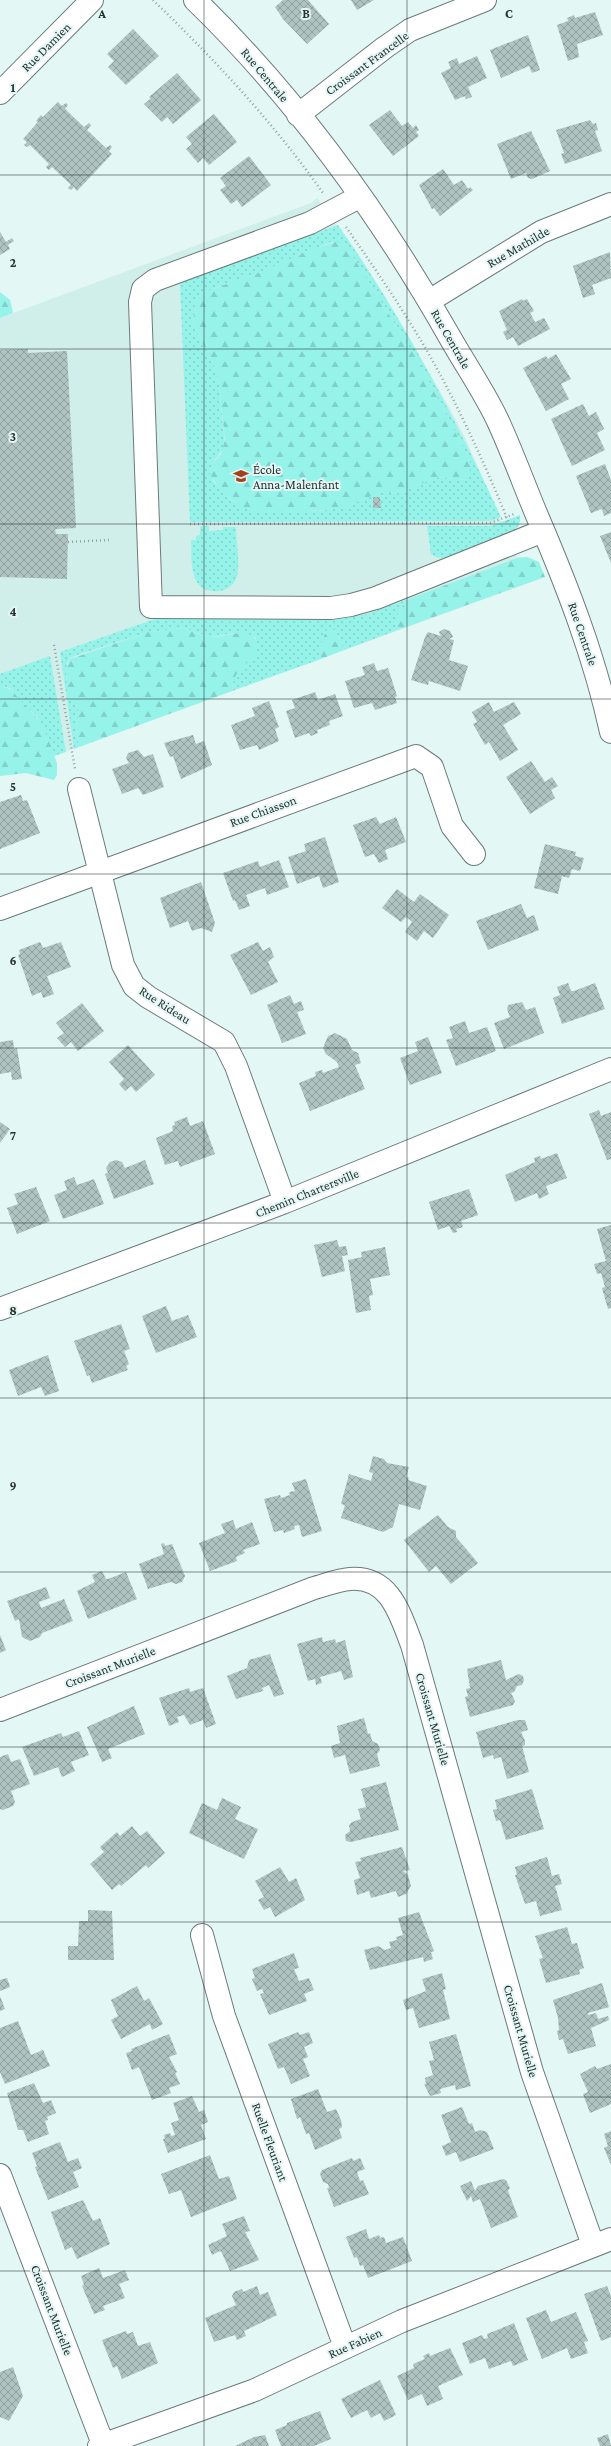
<svg xmlns="http://www.w3.org/2000/svg" width="611" height="2446" viewBox="0 0 611 2446" font-family="'Crimson Pro',serif">
<style>
.built{fill:#d0eeea}
.grass{fill:url(#grass-dots);fill-rule:evenodd}
.forest{fill:url(#forest-firs)}
.building{fill:url(#building-cross-hatch)}
.lines{fill:none;stroke-linecap:round;stroke-linejoin:round}
.minor-casing{stroke:#6a7c7a;stroke-width:24}
.path{stroke:#91a09f;stroke-width:2.5;stroke-dasharray:1 3;stroke-linecap:butt}
.minor{stroke:#fff;stroke-width:22}
.grid{fill:none;stroke:#293130;stroke-width:1;stroke-opacity:0.55}
.labels{text-anchor:middle;dominant-baseline:central;stroke-width:4;stroke-linejoin:round;paint-order:stroke}
.street-label{font-size:13px;fill:#293130;stroke:#e3f7f5}
.poi-label{font-size:13px;fill:#293130;stroke:#e3f7f5;text-anchor:start}
.grid-label{font-size:13px;text-anchor:middle;font-weight:bold;fill:#293130;stroke:#e3f7f5;stroke-width:4;stroke-linejoin:round;paint-order:stroke}
</style>
<defs>
<pattern id="grass-dots" width="8" height="8" patternUnits="userSpaceOnUse"><rect width="8" height="8" fill="#95f3ea"/><path d="M2 2h.1M6 6h.1" fill="none" stroke="#80d1c9" stroke-width="1.8" stroke-linecap="round"/></pattern>
<pattern id="forest-firs" width="22" height="20" patternUnits="userSpaceOnUse"><rect width="22" height="20" fill="#95f3ea"/><path d="M5 1l3.5 6h-7zM16 11l3.5 6h-7z" fill="#80d1c9"/></pattern>
<pattern id="building-cross-hatch" width="8" height="8" patternUnits="userSpaceOnUse"><rect width="8" height="8" fill="#afc3c0"/><path d="M0 0l8 8M0 8l8-8" fill="none" stroke="#8e9f9c"/></pattern>
</defs>
<rect width="100%" height="100%" fill="#e3f7f5"/>
<!-- built -->
<path class="built" d="M317,198L360,257L386,298L444,398L464,435L517,557H527L535,560L545,577L54,756L47,737L0,686V318L311,203Z"/>
<!-- grass -->
<path class="grass" d="M338,225C402,317 454,415 501,517L490,521L190,522L180,283ZM331,242L345,244L421,366L470,461V476L465,480L436,477L403,492L378,493L346,507L327,510L313,511L233,502L213,481L211,465L225,446L219,385L213,362L193,325L195,305L198,297L204,292L261,272Z
M520,515C521,521 519,527 514,531C499,542 461,552 443,558L436,557L431,554L427,526H491Z
M200,526H209V531L223,530V527H236C236,540 241,568 236,579C233,586 226,590 219,591C188,594 192,561 191,540H196V536L200,535Z
M406,600L398,614L395,631L344,650L337,634L325,632C325,642 320,648 321,659L232,691C233,687 232,682 233,678C239,660 265,660 255,637L234,633L210,637L183,628L149,632L80,654L70,658L67,663L66,678L71,699L79,711L76,729L79,747L74,749L60,652L155,619L345,618L367,614Z
M50,656L66,752L54,756L38,717L21,702L10,688L0,686V674Z"/>
<!-- forest -->
<path class="forest" d="M339,241L345,244L421,366L470,461V476L465,480L436,477L403,492L378,493L346,507L327,510L270,512L252,511L238,506L219,488L210,474L211,465L221,454L225,440L219,385L213,362L193,325L195,305L198,297L204,292L261,272L316,248Z
M0,292L10,300L13,313L0,318Z
M527,557L539,562L545,577L395,631L396,618L406,600L517,558Z
M183,628C192,631 203,636 212,637C226,637 249,625 257,642C259,646 257,653 254,656C241,669 234,671 232,691L79,747L76,729L79,711C77,706 72,703 70,697C66,686 64,669 70,659L149,632Z
M327,629L335,630L344,650L321,659L320,646Z
M0,686L10,689L42,723L57,763V775L54,780L26,773L0,776Z"/>
<!-- building -->
<path class="building" d="M283,0H308L329,24L307,44L283,19L275,7Z
M351,0H374L357,10Z
M595,12L603,35L577,44L579,57L568,61L557,25L568,21L567,18L574,15L575,18Z
M133,29L159,56L126,85L108,67L114,61L107,54Z
M528,35L540,70L532,73L529,66L501,78L490,50Z
M477,56L487,78L468,87L472,97L466,99L465,96L455,100L441,73L451,68L448,62L457,58L459,64Z
M177,73L201,100L173,124L167,117L162,122L144,104L151,98L149,97Z
M58,102L62,106L66,103L68,105L65,109L84,127L89,123L91,125L87,130L106,148L110,145L112,147L109,151L112,154L77,191L74,187L71,190L68,188L71,185L52,167L49,170L46,167L49,164L30,145L27,147L24,145L27,142L23,139L38,122L36,121L41,115L43,117Z
M390,110L402,126L408,122L413,128L416,125L419,130L416,132L419,136L393,156L369,125Z
M214,114L237,142L209,165L203,158L198,163L186,149L192,144L186,137Z
M590,120L593,124L596,123L598,130L595,131L602,151L565,164L561,154L564,153L556,130Z
M531,131L550,171L532,179L528,178L526,173L511,179L497,144Z
M249,156L271,185L242,207L237,200L231,204L220,190L226,186L220,178Z
M443,169L454,185L462,180L468,189L470,187L473,190L440,216L434,208L432,209L419,185Z
M0,232L6,242L12,238L14,241L8,245L10,249L0,255Z
M610,252L611,278L592,285L595,294L583,298L573,266Z
M522,299L523,301L527,299L534,311L530,313L535,322L544,318L550,329L518,346L513,337L507,340L503,332L507,330L499,311Z
M28,349V353L67,351L76,528L55,529L56,534H68L67,579L0,577V350Z
M556,354L571,379L561,384L569,399L546,411L523,368L546,356L548,359Z
M583,404L589,416L596,412L604,429L597,433L605,450L572,466L551,419Z
M605,464L611,480V513L604,516L602,509L591,513L576,476Z
M373,497H380L381,508H373Z
M611,532V563L600,536Z
M444,629L450,631L453,637L449,639L454,640L449,660L468,666L460,691L429,681L428,685L411,680L425,637L428,632L441,636L439,632Z
M374,663L377,671L388,668L397,696L395,697L397,703L375,710L372,703L354,708L345,681L365,675L362,667Z
M315,692L318,700L335,694L343,716L329,721L330,725L317,730L318,733L311,736L309,733L295,738L286,711L295,708L292,700Z
M269,701L279,727L275,729L279,741L259,750L257,745L240,750L231,725L255,716L252,708Z
M489,702L494,712L514,702L521,714L503,725L518,750L500,761L489,742L485,745L473,724L477,722L472,712Z
M193,735L196,744L204,741L212,765L181,779L173,756L170,757L164,743Z
M138,750L144,757L153,754L164,787L143,795L138,788L122,794L112,769L129,763L126,758L128,753Z
M531,761L545,782L552,777L558,786L551,790L555,798L530,814L506,777Z
M21,795L23,801L27,800L40,833L0,849V802Z
M376,817L380,824L396,817L406,842L385,850L388,859L379,863L374,854L365,857L353,825Z
M325,837L339,882L323,888L319,876L297,884L288,857L306,851L304,844Z
M545,844L576,852L575,856L584,858L580,871L572,869L569,878L562,876L558,894L534,888Z
M279,860L289,887L267,895L265,888L246,895L250,906L239,910L235,900L233,901L223,873L258,861L260,867Z
M201,882L215,923L212,932L201,928L192,931L188,921L170,928L160,898Z
M397,889L414,902L420,894L449,915L433,938L424,931L417,941L405,932L412,922L406,917L401,922L382,908Z
M521,904L527,918L534,915L539,930L488,950L476,921Z
M40,942L43,948L61,942L71,967L47,976L54,994L43,998L41,992L32,996L18,955L20,954L19,950Z
M258,942L263,951L270,947L274,957L268,962L278,982L251,995L230,955Z
M568,983L571,991H574L595,983L605,1009L562,1024L553,998L560,995L557,987Z
M290,995L294,1004L301,1001L304,1010L297,1012L306,1034L282,1043L267,1005Z
M522,1002L526,1010L535,1007L544,1033L504,1049L494,1023L510,1017L507,1009L508,1005Z
M82,1003L104,1031L78,1051L71,1042L65,1047L57,1038L64,1033L56,1023Z
M465,1021L469,1033L487,1027L496,1051L456,1066L446,1040L453,1038L449,1027Z
M335,1033L347,1039L352,1050L358,1053L361,1063L355,1065L365,1089L310,1111L299,1083L316,1076L315,1072L322,1070L323,1073L339,1067L337,1062L326,1054L323,1048L328,1036Z
M428,1037L442,1073L410,1085L400,1058L418,1051L415,1042Z
M13,1040L14,1049L17,1048L22,1079L12,1080L11,1072L0,1074V1042Z
M128,1045L155,1075L136,1092L131,1086L125,1091L119,1084L124,1079L109,1062Z
M599,1110L601,1116L611,1112V1159L607,1160L589,1114Z
M187,1117L190,1126L203,1121L215,1154L180,1167L178,1161L165,1165L156,1138L173,1131L172,1126L175,1125L174,1122Z
M0,1122L10,1129L0,1143Z
M557,1153L567,1178L546,1186L549,1194L539,1199L537,1193L515,1202L505,1175L535,1162L534,1158L540,1156L541,1159Z
M116,1160L122,1162L125,1168L145,1160L154,1184L114,1199L105,1174L108,1173L106,1168L110,1162Z
M74,1177L77,1185L94,1179L104,1204L63,1219L54,1195L67,1190L64,1181Z
M36,1187L50,1221L17,1234L7,1208L18,1204L14,1194Z
M469,1189L478,1215L461,1221L463,1227L456,1229L457,1232L453,1233L449,1226L438,1230L429,1202Z
M611,1225V1308L608,1309L602,1288L605,1287L601,1273L597,1274L594,1264L606,1261L597,1229Z
M337,1240L339,1247L346,1246L348,1255L342,1256L345,1271L322,1277L314,1245Z
M385,1247L390,1275L370,1279L373,1295L369,1296L371,1310L356,1313L348,1260L362,1257L361,1252Z
M166,1306L172,1321L188,1315L197,1337L156,1353L142,1316Z
M121,1324L130,1349L124,1351L129,1364L126,1366L128,1370L92,1383L89,1375L87,1376L74,1341Z
M48,1355L59,1391L45,1396L41,1387L18,1396L9,1370Z
M373,1456L384,1459L387,1463L409,1467L406,1477L409,1478L408,1480L427,1486L420,1510L399,1504L393,1527L383,1532L341,1518L345,1505L341,1504L349,1474L371,1481L373,1473L369,1472Z
M306,1479L322,1531L302,1537L299,1525L294,1526L295,1529L284,1533L283,1530L274,1532L264,1499L280,1495L281,1498L290,1495L289,1492L295,1491L292,1483Z
M438,1515L448,1527L456,1531V1537L478,1563L451,1584L436,1566L429,1572L404,1540Z
M233,1520L236,1529L252,1522L260,1544L243,1550L245,1553L236,1557L237,1561L210,1571L199,1543L225,1533L221,1524Z
M164,1543L165,1546L172,1544L185,1576L182,1582L176,1584L171,1582L148,1589L139,1564L164,1554L161,1544Z
M102,1571L106,1579H108L126,1572L137,1599L88,1619L77,1591L95,1582L92,1575Z
M46,1587L50,1598L39,1602L41,1608L64,1599L73,1621L42,1633L40,1637L30,1641L22,1637L19,1619L15,1621L7,1601Z
M0,1635L6,1650L0,1653Z
M322,1637L323,1642L335,1639L336,1643L345,1640L353,1677L344,1680L341,1671L320,1677L322,1683L316,1685L315,1679L308,1681L297,1644Z
M270,1654L284,1694L274,1697L269,1685L262,1688L263,1691L236,1699L227,1676L247,1668L249,1660Z
M501,1660L506,1680L519,1674L523,1676L524,1680L522,1685L517,1686L514,1692L511,1693L515,1701L513,1705L470,1717L465,1697L468,1696L466,1689L470,1688L467,1669Z
M189,1688L190,1692L203,1688L216,1724L206,1728L203,1720L190,1725L184,1715L177,1717L179,1722L169,1726L159,1698Z
M134,1706L145,1734L108,1749L112,1758L102,1762L87,1727Z
M364,1718L368,1734L370,1733L372,1741L378,1744L380,1750L377,1754L380,1766L350,1774L345,1755L334,1758L331,1746L340,1743L337,1726Z
M518,1720H525L528,1730L521,1732L525,1741V1745L522,1746L529,1772L507,1779L501,1757L494,1759L493,1755L483,1758L476,1732Z
M79,1731L89,1755L71,1762L75,1771L62,1777L58,1767L34,1776L22,1747L61,1733L63,1737Z
M8,1754L11,1762L20,1759L30,1784L11,1791L15,1802L13,1806L3,1810L0,1809V1757Z
M386,1782L399,1830L351,1842L346,1841L345,1835L350,1831L349,1825L352,1822L361,1819L358,1809L366,1807L361,1789Z
M532,1789L544,1829L506,1840L500,1820L496,1821L493,1810L497,1809L495,1800Z
M222,1798L241,1807L235,1819L258,1829L244,1859L189,1833L202,1803L217,1810Z
M132,1826L140,1836L147,1831L165,1853L148,1868L146,1865L121,1886L119,1884L112,1890L90,1864L104,1852L100,1847L117,1832L120,1836Z
M402,1847L410,1870L403,1871L408,1875L411,1886L406,1894L398,1897L396,1891L371,1898L369,1891L357,1895L354,1880L360,1878L355,1862L361,1861L360,1858Z
M547,1857L552,1876L559,1874L562,1884L555,1886L562,1910L540,1916L536,1901L525,1904L515,1875H517L515,1867Z
M280,1867L289,1882L296,1878L305,1900L275,1917L270,1907L264,1910L258,1900L264,1897L255,1881Z
M88,1910L112,1911L114,1960H68V1946H78L79,1921H88Z
M419,1912L434,1951L431,1952L433,1959L424,1962L423,1957L370,1970L364,1950L378,1946L385,1950L391,1948L389,1942L397,1940L396,1937L403,1935L398,1918Z
M567,1927L572,1944L577,1943L584,1968L579,1970L580,1974L546,1983L539,1959L543,1958L535,1936Z
M294,1953L299,1968L294,1969L299,1981L309,1978L314,1990L304,1994L307,2001L269,2015L260,1994L264,1993L262,1989L257,1991L252,1979L255,1978L252,1969Z
M442,1973L446,1989L443,1990L450,2019L419,2028L413,2008L406,2010L403,2000L426,1991L422,1979Z
M7,1978L10,1987L0,1991V1980Z
M602,1983L609,2007L588,2013V2015L596,2013L598,2019L608,2016L609,2020L591,2028L596,2046L568,2054L563,2039L559,2040L557,2031L559,2030L558,2018L553,2000Z
M137,1986L144,2001L149,1998L163,2024L152,2030L150,2024L121,2039L111,2020L118,2016L111,2000Z
M0,1996L5,2009L0,2011Z
M18,2021L31,2055L43,2050L50,2066L5,2084L0,2072V2028Z
M298,2032L300,2035L309,2032L313,2043L304,2047L308,2057L303,2059L310,2076L291,2084L284,2067L278,2069L268,2044Z
M169,2034L177,2054L169,2057L177,2072L175,2073L180,2084L169,2088L171,2093L152,2100L139,2067L132,2070L126,2053L132,2051L131,2049Z
M456,2034L471,2086L456,2090L455,2085L440,2089L441,2093L430,2096L424,2084H426L425,2078L433,2075L429,2061L434,2060L429,2042Z
M611,2064V2104L590,2113L583,2094L588,2092L580,2074L595,2066L597,2069Z
M34,2083L43,2103L51,2100L56,2113L47,2117L48,2120L45,2121L49,2134L28,2142L23,2130H18L7,2093Z
M318,2089L327,2112L336,2109L341,2120L342,2127L339,2129L342,2138L315,2150L309,2133L306,2134L300,2117L297,2119L291,2099Z
M192,2096L199,2112L204,2110L208,2122L201,2125L206,2139L168,2153L163,2139H165L164,2135L170,2133L171,2136L175,2135L171,2123L179,2120L173,2103Z
M462,2107L469,2124L472,2123L475,2132L480,2130L487,2132L494,2149L460,2162L456,2152L446,2156L442,2146L451,2142L441,2115Z
M611,2131V2165L604,2148L608,2146L604,2134Z
M60,2142L68,2162L78,2158L82,2168L73,2172L79,2187L48,2200L35,2167L37,2166L32,2153Z
M210,2155L219,2179L229,2176L237,2199L191,2217L181,2190L169,2194L161,2174Z
M352,2158L353,2161L360,2158L365,2169L357,2172L360,2181L363,2180L369,2194L334,2207L327,2188H329L328,2184L323,2182L320,2174L322,2170Z
M503,2179L506,2180L510,2188L508,2191L518,2217L491,2228L480,2199L473,2202L471,2196L467,2201L460,2186L471,2181L475,2191L478,2186Z
M83,2200L93,2221L100,2218L110,2244L77,2259L72,2247L65,2250L51,2212Z
M244,2216L250,2231L245,2232L259,2260L230,2271L222,2253L220,2251L212,2255L208,2245L227,2236L222,2224Z
M366,2229L369,2239L379,2235L380,2238L384,2237L386,2243L403,2237L412,2261L368,2278L363,2265L360,2266L357,2257L354,2258L346,2237Z
M99,2268L103,2278L125,2270L129,2280L119,2284L125,2298L103,2306L105,2310L94,2314L82,2286L84,2285L81,2276Z
M257,2286L260,2295L268,2292L277,2315L244,2331L246,2336L237,2340L235,2335L214,2342L205,2318L236,2305L232,2296L234,2292L242,2289L243,2292Z
M607,2286L611,2296V2337L601,2341L584,2294Z
M546,2310L551,2322L576,2312L588,2341L584,2342L588,2353L571,2359L567,2348L542,2359L526,2318Z
M514,2323L528,2360L513,2366L511,2361L489,2369L485,2358L470,2364L462,2343L482,2335L484,2339L488,2338L487,2334Z
M126,2331L127,2334L133,2332L138,2346L150,2342L158,2363L122,2379L117,2366L113,2368L102,2340Z
M450,2348L463,2375L438,2386L443,2399L427,2406L422,2394L408,2400L397,2376L414,2368L413,2364L425,2359L423,2356L429,2353L430,2356Z
M13,2367L23,2396L9,2421L0,2417V2372Z
M380,2380L396,2415L384,2421L380,2413L371,2418L367,2410L351,2418L341,2399Z
M320,2411L331,2439L314,2446H281L275,2430L287,2425V2423Z
M608,2434L611,2446H600L597,2438Z
M265,2435L269,2446H235L254,2437Z"/>
<g class="lines">
<!-- minor casing -->
<g class="minor-casing">
<path id="minor" d="M195,0C296,98 383,219 452,341C467,367 484,392 497,419C512,451 524,485 538,518C568,588 595,658 611,732
M0,93L92,0
M298,115L384,48L410,30L485,0
M359,197L310,223L155,280L143,289L140,302L151,607L331,608L351,605L376,598L543,531
M429,301L541,232L611,204
M79,789L123,965L134,986L148,997L224,1042L236,1066L285,1202
M0,909L416,756L432,767L452,826L474,854
M0,1309L285,1202L611,1069
M0,1710L314,1588C325,1585 338,1580 350,1579C390,1576 400,1614 412,1645L532,2072L593,2245
M202,1935L224,2016L345,2347
M0,2175L103,2444
M99,2446L255,2390L402,2321L611,2239"/>
</g>
<!-- path -->
<path class="path" d="M153,0C215,60 273,122 323,193
M346,227C380,276 414,325 442,378C467,425 489,474 509,523
M190,524L490,523L514,514
M68,542L109,540
M54,645L75,769"/>
<!-- minor -->
<use href="#minor" class="minor"/>
</g>
<!-- grid -->
<path class="grid" d="M204,0V2446M407,0V2446M0,175H611M0,349H611M0,524H611M0,699H611M0,874H611M0,1048H611M0,1223H611M0,1398H611M0,1572H611M0,1747H611M0,1922H611M0,2097H611M0,2271H611"/>
<!-- icons -->
<defs>
<g id="school-bare" transform="scale(1.2)"><path d="M0-5L7-2L0 1L-7-2ZM-4 1L0 2.5L4 1V4Q0 6-4 4Z" fill="#a8401e" stroke="#e3f7f5" stroke-width="2.5" paint-order="stroke"/></g>
</defs>
<g fill-rule="evenodd">
<use href="#school-bare" x="241" y="476"/>
</g>
<g class="labels">
<!-- street labels -->
<g class="street-label">
<text transform="translate(46 47) rotate(-45)">Rue Damien</text>
<text transform="translate(367 63) rotate(-36)">Croissant Francelle</text>
<text transform="translate(265 75) rotate(50)">Rue Centrale</text>
<text transform="translate(518 247) rotate(-30)">Rue Mathilde</text>
<text transform="translate(451 339) rotate(60)">Rue Centrale</text>
<text transform="translate(583 634) rotate(71)">Rue Centrale</text>
<text transform="translate(263 811) rotate(-20)">Rue Chiasson</text>
<text transform="translate(165 1005) rotate(33)">Rue Rideau</text>
<text transform="translate(307 1193) rotate(-22)">Chemin Chartersville</text>
<text transform="translate(110 1667) rotate(-21)">Croissant Murielle</text>
<text transform="translate(433 1719) rotate(74)">Croissant Murielle</text>
<text transform="translate(521 2031) rotate(74)">Croissant Murielle</text>
<text transform="translate(270 2142) rotate(70)">Ruelle Fleuriant</text>
<text transform="translate(52 2310) rotate(69)">Croissant Murielle</text>
<text transform="translate(355 2343) rotate(-24)">Rue Fabien</text>
</g>
<!-- poi labels -->
<g class="poi-label">
<text x="253" y="469">École<tspan x="253" dy="15">Anna-Malenfant</tspan></text>
</g>
</g>
<g class="grid-label">
<text x="102" y="18">A</text>
<text x="306" y="18">B</text>
<text x="509" y="18">C</text>
<text x="13" y="92">1</text>
<text x="13" y="267">2</text>
<text x="13" y="441">3</text>
<text x="13" y="616">4</text>
<text x="13" y="791">5</text>
<text x="13" y="965">6</text>
<text x="13" y="1140">7</text>
<text x="13" y="1315">8</text>
<text x="13" y="1490">9</text>
</g>
</svg>
